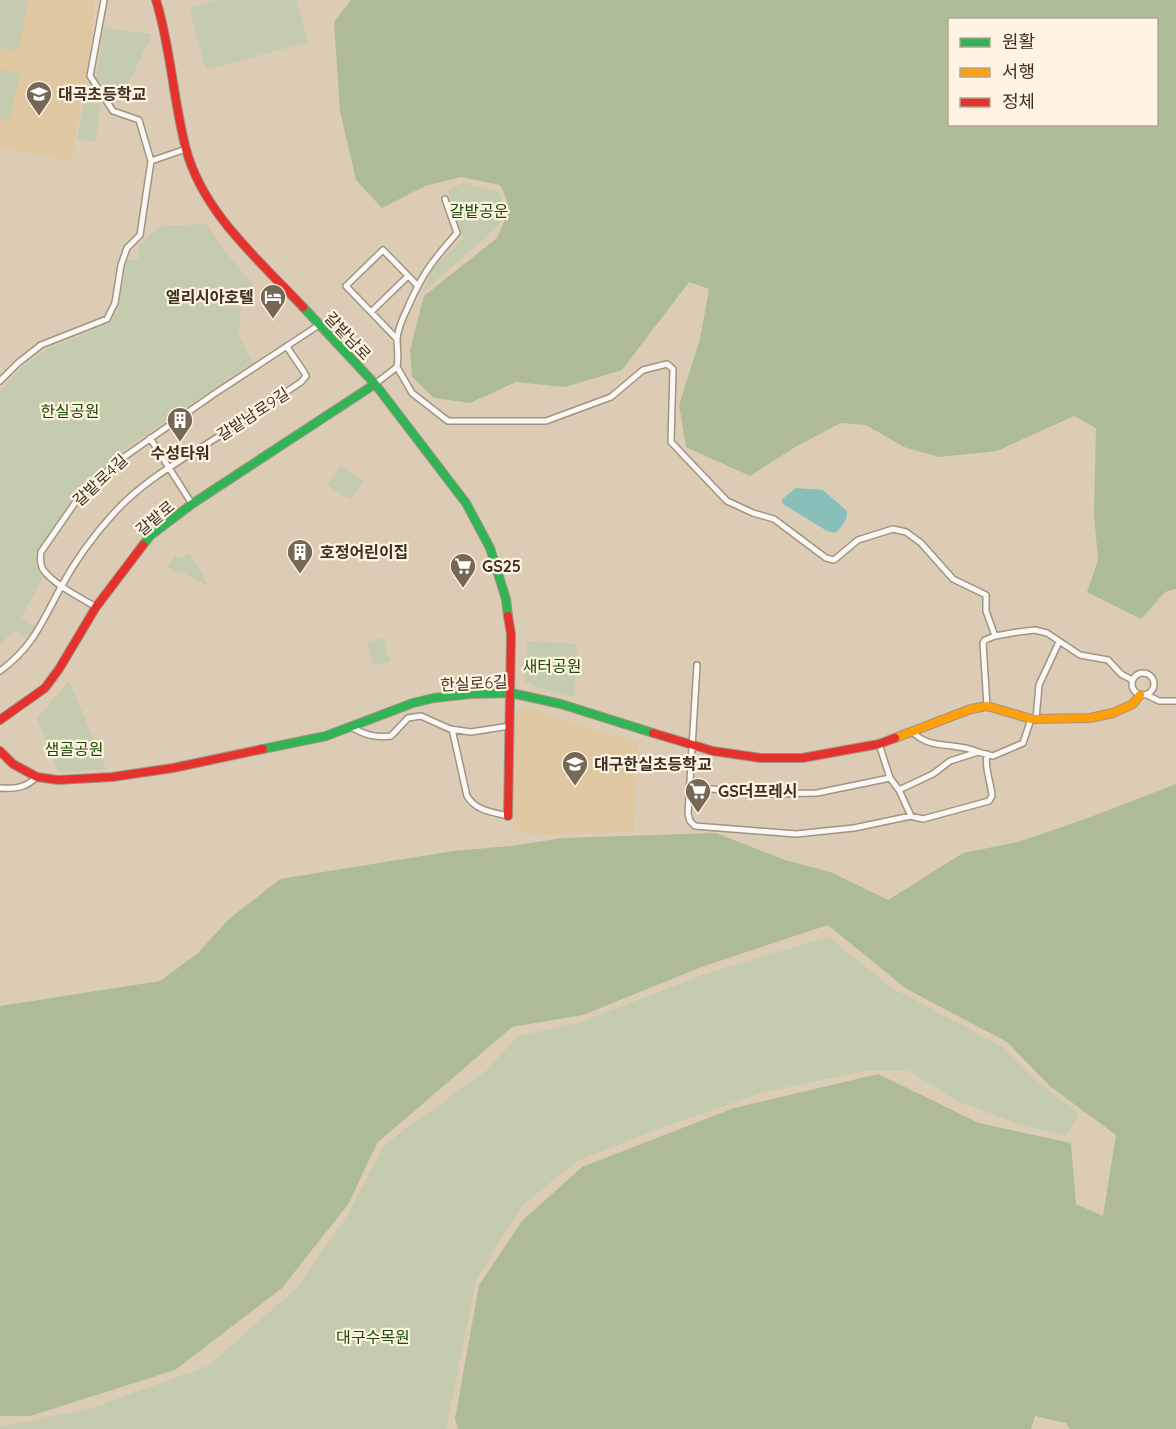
<svg xmlns="http://www.w3.org/2000/svg" width="1176" height="1429" viewBox="0 0 1176 1429" font-family="Quicksand,'Noto Sans KR',sans-serif">
<style>
.built{fill:#dfc7a2}
.green{fill:#c4cbae}
.forest{fill:#adbc96;fill-rule:evenodd}
.water{fill:#89bfbb}
.lines{fill:none;stroke-linecap:round;stroke-linejoin:round}
.street-casing{stroke:#a09482;stroke-width:8}
.fast-casing{stroke:#a09482;stroke-width:10}
.slow-casing{stroke:#a09482;stroke-width:10}
.jam-casing{stroke:#a09482;stroke-width:10}
.street{stroke:#faf7f4;stroke-width:5}
.fast{stroke:#30b455;stroke-width:8}
.slow{stroke:#ff9f0a;stroke-width:8}
.jam{stroke:#e5322d;stroke-width:8}
.labels{text-anchor:middle;dominant-baseline:central;stroke-width:4.5;stroke-linejoin:round;paint-order:stroke}
.poi-label{font-size:16px;font-weight:bold;fill:#3d3222;stroke:#fff4e3;text-anchor:start}
.park-label{font-size:16px;fill:#194c02;stroke:#fff4e3}
.street-label{font-size:16px;fill:#3d3222;stroke:#fff4e3}
</style>
<rect width="100%" height="100%" fill="#dcccb5"/>
<!-- built -->
<path class="built" d="M0,0H95L88,67L71,161L0,148Z
M526,707L638,743L634,832L542,835L513,831L516,712Z"/>
<!-- green -->
<path class="green" d="M0,0H28L19,51L0,48Z
M216,0H296L308,42L206,70L189,8Z
M104,28L152,34L119,104L96,77Z
M0,70L20,74L10,120L0,118Z
M84,102L101,105L95,142L77,139Z
M462,183L499,192L503,207L499,225L423,292L433,268L463,239L448,191Z
M206,224L226,253L254,286L241,298L239,337L253,362L127,447L77,492L36,552V566L43,577L21,618L35,627L26,639L14,630L0,645V392L24,365L48,349L107,324L118,312L126,261L138,259L139,245L161,226Z
M340,466L363,481L350,500L327,485Z
M187,553L192,556L209,587L181,571L178,573L168,567L175,555L182,559Z
M383,638L390,661L374,666L367,643Z
M527,641L577,644L574,697L534,686L525,681Z
M69,681L106,769L59,773L37,718Z
M828,937L892,988L1003,1047L1035,1080L1079,1114L1066,1136L1019,1124L960,1102L909,1071H864L765,1092L655,1130L577,1161L522,1205L476,1280L446,1429H0V1427L89,1409L208,1366L299,1286L348,1214L385,1144L487,1070L518,1036L578,1023L711,972Z"/>
<!-- forest -->
<path class="forest" d="M351,0H1176V589L1165,592L1141,619L1087,592L1098,560L1094,515L1096,428L1074,416L997,451L939,457L904,447L866,425L841,423L797,446L750,476L686,447L679,405L700,339L709,289L689,282L622,370L565,387L516,382L470,403L434,398L412,377L410,350L424,296L497,238L507,215V200L500,185L461,177L425,186L382,208L356,180L340,111L334,22ZM950,20H1156V124H950Z
M1176,784V1429H1070L1066,1423L1035,1416L1031,1429H458L455,1419L479,1285L522,1221L582,1167L734,1108L878,1074L979,1123L1071,1143L1076,1204L1103,1216L1116,1135L1051,1087L1007,1042L905,988L828,925L704,966L583,1015L512,1027L377,1143L349,1203L282,1288L175,1370L30,1416H0V1006L160,981L197,954L229,919L280,879L453,851L511,846L562,838L716,833L785,860L833,873L888,900L963,853L1018,842L1088,818Z"/>
<!-- water -->
<path class="water" d="M796,488L823,490L847,511C848,519 841,529 835,533L827,531L783,504L782,499Z"/>
<g class="lines">
<!-- street casing -->
<g class="street-casing">
<path id="street" d="M151,161L186,149
M371,312L408,276
M397,339L346,286L383,250L417,285
M397,367L412,393L448,421H546L611,397L643,370L667,364L673,369L671,442L727,501L753,513L774,519L826,558L834,560L858,540L893,529L906,532L921,543L953,579L986,595V611L995,636
M0,381L18,363L41,345L107,319L115,303L121,265L127,248L140,235L151,161L139,120L113,111L90,76L104,0
M375,384L397,367C399,357 397,348 397,339C398,328 403,317 408,307C422,274 433,260 457,233L445,199
M150,438L192,504
M96,607C81,598 55,585 44,571C40,566 40,559 41,552L77,500L117,462L214,394L319,325
M697,665L688,814L690,821L695,826L796,834L854,828L911,816L899,790L890,778L879,744
M0,671C33,647 42,622 61,587C75,561 94,535 114,513C142,482 178,462 213,440C243,421 272,402 301,382L306,376L304,372L287,347
M1132 684a11 11 0 1 1 22 0a11 11 0 1 1-22 0Z
M1147,695L1159,701H1176
M987,706L983,643L985,640L995,636L1018,632L1035,630L1047,633L1080,655L1108,660L1121,674L1132,680
M1036,719L1039,685L1059,642
M351,727C365,735 376,738 391,736L408,718L421,716L450,729L471,732L510,726
M452,729L467,796C476,811 492,812 508,816
M913,732C928,750 958,742 978,752
M691,787L764,794L817,793L890,778
M0,788C16,789 25,788 37,777
M899,790L933,774L950,761L978,752L993,756L1023,743L1031,719
M910,816L923,819L989,801L992,796C991,782 984,768 987,754"/>
</g>
<!-- fast casing -->
<g class="fast-casing">
<path id="fast" d="M303,307L375,384L466,503L490,548L506,599L508,616
M143,545L151,535L192,504L375,384
M263,749L326,736L413,703L434,698L470,694L511,693L561,704L653,733"/>
</g>
<!-- slow casing -->
<g class="slow-casing">
<path id="slow" d="M895,738L971,709L987,706L1031,719L1090,718L1113,713L1133,704L1140,695"/>
</g>
<!-- jam casing -->
<g class="jam-casing">
<path id="jam" d="M156,0C171,48 173,100 186,149C203,213 259,260 303,307
M0,720L45,688L59,669L96,607L143,545
M653,733L713,751L761,758H802L879,744L895,738
M0,751L13,764L37,777L58,780L112,777L173,768L263,749
M508,816L511,634L508,616"/>
</g>
<!-- street -->
<use href="#street" class="street"/>
<!-- fast -->
<use href="#fast" class="fast"/>
<!-- slow -->
<use href="#slow" class="slow"/>
<!-- jam -->
<use href="#jam" class="jam"/>
</g>
<!-- icons -->
<defs>
<g id="school-pin" transform="scale(1.35)"><path d="M0 17L-7.5 6A9.5 9.5 0 1 1 7.5 6Z" fill="#756855" stroke="#fff4e3"/><path d="M0-5L7-2L0 1L-7-2ZM-4 1L0 2.5L4 1V4Q0 6-4 4Z" fill="#fff"/></g>
<g id="hotel-pin" transform="scale(1.35)"><path d="M0 17L-7.5 6A9.5 9.5 0 1 1 7.5 6Z" fill="#756855" stroke="#fff4e3"/><path d="M-6-4.5h1.5V1H6V5H4.5V3h-9V5H-6ZM-4 0a1.8 1.8 0 1 1 3.6 0ZM.5 0V-2.5h3Q6-2.5 6 0Z" fill="#fff"/></g>
<g id="building-pin" transform="scale(1.35)"><path d="M0 17L-7.5 6A9.5 9.5 0 1 1 7.5 6Z" fill="#756855" stroke="#fff4e3"/><path d="M-4-6H4V6H1V3H-1V6H-4ZM-2.5-4.3h1.7v1.8h-1.7ZM.8-4.3h1.7v1.8H.8ZM-2.5-1h1.7V.8h-1.7ZM.8-1h1.7V.8H.8Z" fill="#fff"/></g>
<g id="supermarket-pin" transform="scale(1.35)"><path d="M0 17L-7.5 6A9.5 9.5 0 1 1 7.5 6Z" fill="#756855" stroke="#fff4e3"/><path d="M-6-5.5h2.5l.6 2H6L4.5 2H-2.5L-4.4-4H-6ZM-1.5 3.2a1.3 1.3 0 1 0 .1 0ZM3 3.2a1.3 1.3 0 1 0 .1 0Z" fill="#fff"/></g>
</defs>
<g fill-rule="evenodd">
<use href="#school-pin" x="39" y="94"/>
<use href="#hotel-pin" x="273" y="297"/>
<use href="#building-pin" x="180" y="420"/>
<use href="#building-pin" x="300" y="552"/>
<use href="#supermarket-pin" x="463" y="566"/>
<use href="#school-pin" x="575" y="764"/>
<use href="#supermarket-pin" x="698" y="791"/>
</g>
<g class="labels">
<!-- poi labels -->
<g class="poi-label">
<text x="58" y="94">대곡초등학교</text>
<text x="254" y="297" text-anchor="end">엘리시아호텔</text>
<text x="180" y="453" text-anchor="middle">수성타워</text>
<text x="320" y="552">호정어린이집</text>
<text x="482" y="566">GS25</text>
<text x="594" y="764">대구한실초등학교</text>
<text x="718" y="791">GS더프레시</text>
</g>
<!-- park labels -->
<g class="park-label">
<text x="479" y="211">갈밭공운</text>
<text x="70" y="411">한실공원</text>
<text x="552" y="666">새터공원</text>
<text x="74" y="749">샘골공원</text>
<text x="373" y="1337">대구수목원</text>
</g>
<!-- street labels -->
<g class="street-label">
<text transform="translate(348 336) rotate(47)">갈밭남로</text>
<text transform="translate(253 414) rotate(-33)">갈밭남로9길</text>
<text transform="translate(100 480) rotate(-43)">갈밭로4길</text>
<text transform="translate(155 518) rotate(-40)">갈밭로</text>
<text transform="translate(474 683) rotate(-3)">한실로6길</text>
</g>
</g>
<!-- legend -->
<rect x="948" y="18" width="210" height="108" fill="#fff4e3" stroke="#b1a696" stroke-width="1.5"/>
<rect x="960" y="38" width="30" height="9" fill="#30b455" stroke="#b1a696" stroke-width="1.5"/>
<text x="1002" y="48" font-size="18" fill="#3d3222">원활</text>
<rect x="960" y="68" width="30" height="9" fill="#ff9f0a" stroke="#b1a696" stroke-width="1.5"/>
<text x="1002" y="78" font-size="18" fill="#3d3222">서행</text>
<rect x="960" y="98" width="30" height="9" fill="#e5322d" stroke="#b1a696" stroke-width="1.5"/>
<text x="1002" y="108" font-size="18" fill="#3d3222">정체</text>
</svg>
